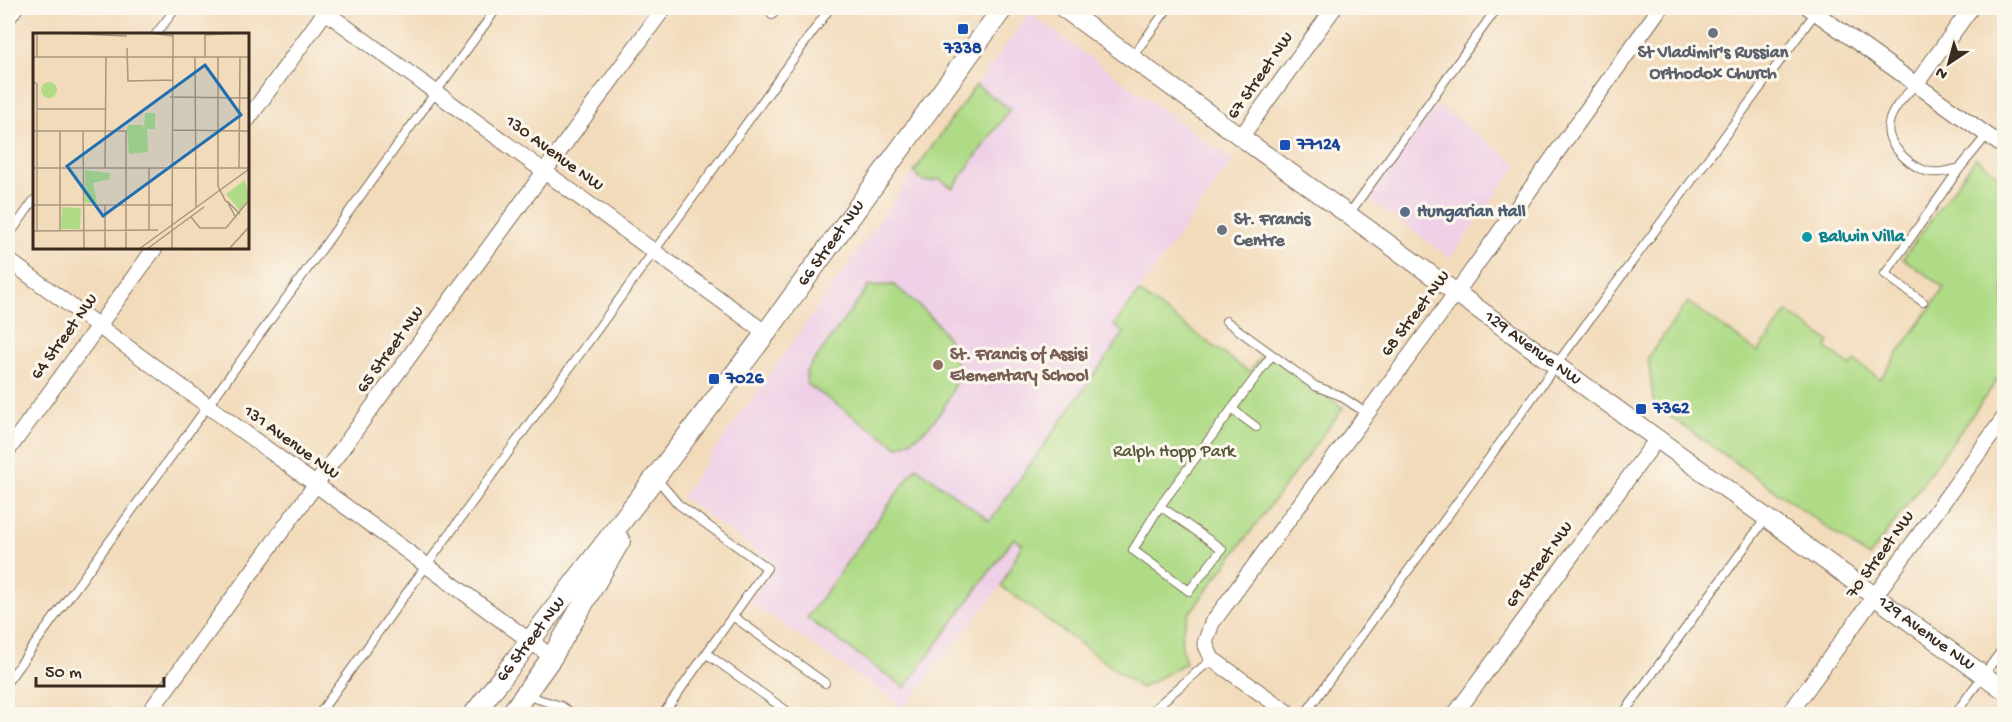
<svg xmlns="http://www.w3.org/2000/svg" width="2012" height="722" viewBox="0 0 2012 722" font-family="'Gochi Hand',sans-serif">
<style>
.built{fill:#efd0e6}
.green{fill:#afdb86;stroke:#758252;stroke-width:1.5}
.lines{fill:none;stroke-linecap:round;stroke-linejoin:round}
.service-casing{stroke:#7b6855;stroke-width:10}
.minor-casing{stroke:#7b6855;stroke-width:17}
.tertiary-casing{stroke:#7b6855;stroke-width:20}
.secondary-casing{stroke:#7b6855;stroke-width:22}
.service{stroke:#fff;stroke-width:8}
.minor{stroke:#fff;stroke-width:15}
.tertiary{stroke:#fff;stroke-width:18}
.secondary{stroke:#fff;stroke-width:20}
.transit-dot{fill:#1a4fb4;stroke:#fbf7ec;stroke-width:2}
.worship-dot{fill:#6b7280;stroke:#fbf7ec;stroke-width:2}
.service-dot{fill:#5c6f8a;stroke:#fbf7ec;stroke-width:2}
.culture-dot{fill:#0f9aa8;stroke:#fbf7ec;stroke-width:2}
.education-dot{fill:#8d6e63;stroke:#fbf7ec;stroke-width:2}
.labels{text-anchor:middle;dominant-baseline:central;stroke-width:6;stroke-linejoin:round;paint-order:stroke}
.transit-label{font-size:18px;font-weight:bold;fill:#164399;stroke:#fbf7ec;text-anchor:start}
.worship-label{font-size:18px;font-weight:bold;fill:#5b616d;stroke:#fbf7ec}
.street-label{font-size:18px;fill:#3b2a1e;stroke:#fbf7ec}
.service-label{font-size:18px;font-weight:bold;fill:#4e5e75;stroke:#fbf7ec;text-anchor:start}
.culture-label{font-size:18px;font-weight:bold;fill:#0d838f;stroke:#fbf7ec;text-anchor:start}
.education-label{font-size:18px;font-weight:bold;fill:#785e54;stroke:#fbf7ec;text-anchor:start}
.park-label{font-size:18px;fill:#585638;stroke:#fbf7ec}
.inset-road{fill:none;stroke:#a9947c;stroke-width:1.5}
.view{fill:#1f6fb2;fill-opacity:0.15;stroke:#1f6fb2;stroke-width:3}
.inset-edge{fill:none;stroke:#3b2a1e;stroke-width:3}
</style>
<rect width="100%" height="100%" fill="#fbf7ec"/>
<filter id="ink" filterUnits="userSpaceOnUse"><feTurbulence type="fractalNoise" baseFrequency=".0167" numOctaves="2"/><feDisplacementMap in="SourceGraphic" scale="12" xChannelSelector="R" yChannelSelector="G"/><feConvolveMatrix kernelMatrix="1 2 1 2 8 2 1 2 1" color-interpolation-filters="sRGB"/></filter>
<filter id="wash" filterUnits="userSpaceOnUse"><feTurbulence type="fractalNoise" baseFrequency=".008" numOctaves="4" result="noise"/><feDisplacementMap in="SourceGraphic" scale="24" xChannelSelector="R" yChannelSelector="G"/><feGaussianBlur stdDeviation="1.35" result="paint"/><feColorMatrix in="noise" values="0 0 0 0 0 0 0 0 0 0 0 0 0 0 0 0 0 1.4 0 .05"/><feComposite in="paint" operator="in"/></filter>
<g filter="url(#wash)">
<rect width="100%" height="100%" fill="#f2dbbb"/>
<!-- built -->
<path class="built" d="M1029,13L1233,161L1114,324L1124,333L991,521L1022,543L1001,586L904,708L750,602L777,565L681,497Z
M1437,105L1518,164L1450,258L1369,199Z"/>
<!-- green -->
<path class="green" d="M976,85L1010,109L953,188L939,179C926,184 922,182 914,172Z
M1976,158L2004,179V371L1869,557L1654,405L1648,357L1688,302L1758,352L1787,312L1830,342L1826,348L1851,366L1855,361L1880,379L1944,288L1903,258Z
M894,285C933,316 978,352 945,405C933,425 919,438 898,447L807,384L806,372L869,286Z
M1139,292L1249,372L1264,352L1343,408L1189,614C1180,633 1179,643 1186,663L1141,688L1001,586L1022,544L1014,538L905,688L807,618L916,467L990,521L1124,333L1114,325Z"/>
</g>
<g filter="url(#ink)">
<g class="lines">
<!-- service casing -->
<g class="service-casing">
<path id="service" d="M772,15L777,8
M156,34L176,8
M1132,57L1168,8
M1916,84C1906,95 1892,108 1889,123C1884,142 1907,163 1923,170C1934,175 1948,171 1960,168
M1349,214L1497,8
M8,237L34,200
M1923,302L1885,274L1960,168L1987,135
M1226,321L1315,386L1339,395L1366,413
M1232,409L1256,427
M657,479L678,504L767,568L663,714
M1160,506L1222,549L1189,591L1133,550L1160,506L1272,355
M734,617L825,683
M707,654L791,714
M8,681L497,8
M525,695L561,706L573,714
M319,714L830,8
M1148,714L1212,659
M1305,714L1556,365L1816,12
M1623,714L1766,518
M1955,714L2004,647"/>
</g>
<!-- minor casing -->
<g class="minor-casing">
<path id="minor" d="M320,8L766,333
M1809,8L2004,147
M8,18L15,8
M1916,84L1971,8
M248,119L328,8
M1241,137L1334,8
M8,260L552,657
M8,450L155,248
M148,714L664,8
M1290,714L1212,659L1205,643L1212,623L1456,293L1660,8
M1455,714L1657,439
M1789,714L2004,418"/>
</g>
<!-- tertiary casing -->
<g class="tertiary-casing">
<g id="tertiary">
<path id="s1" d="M1063,8L2004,690"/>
</g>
</g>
<!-- secondary casing -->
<g class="secondary-casing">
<g id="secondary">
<path id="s2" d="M474,714L766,333L1003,8"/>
<path d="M511,714L552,657L620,541"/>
</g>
</g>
<!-- service -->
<use href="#service" class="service"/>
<!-- minor -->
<use href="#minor" class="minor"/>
<!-- tertiary -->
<use href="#tertiary" class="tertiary"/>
<!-- secondary -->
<use href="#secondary" class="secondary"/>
</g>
</g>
<!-- markers -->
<g class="transit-dot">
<rect x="957" y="23" width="12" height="12" rx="3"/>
<rect x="1279" y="139" width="12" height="12" rx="3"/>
<rect x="708" y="373" width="12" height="12" rx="3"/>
<rect x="1635" y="403" width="12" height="12" rx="3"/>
</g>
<g class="worship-dot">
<circle cx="1713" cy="33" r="6"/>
<circle cx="1222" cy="230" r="6"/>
</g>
<circle class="service-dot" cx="1405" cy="212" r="6"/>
<circle class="culture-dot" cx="1807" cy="237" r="6"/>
<circle class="education-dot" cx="938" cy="365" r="6"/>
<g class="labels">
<!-- transit labels -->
<g class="transit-label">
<text x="963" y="49" text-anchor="middle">7338</text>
<text x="1297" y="145">77124</text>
<text x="726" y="379">7026</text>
<text x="1653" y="409">7362</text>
</g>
<!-- worship labels -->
<g class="worship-label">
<text x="1713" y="53">St Vladimir's Russian<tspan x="1713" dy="21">Orthodox Church</tspan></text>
<text x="1234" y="220" text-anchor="start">St. Francis<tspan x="1234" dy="21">Centre</tspan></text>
</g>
<!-- street labels -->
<g class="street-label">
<text transform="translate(1261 76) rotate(-55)">67 Street NW</text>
<text transform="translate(554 154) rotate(36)">130 Avenue NW</text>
<text stroke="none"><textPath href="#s2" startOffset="591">66 Street NW</textPath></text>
<text transform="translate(1416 314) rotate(-53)">68 Street NW</text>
<text transform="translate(65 337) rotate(-54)">64 Street NW</text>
<text stroke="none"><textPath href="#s1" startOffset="580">129 Avenue NW</textPath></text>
<text transform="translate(391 350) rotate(-54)">65 Street NW</text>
<text transform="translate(291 443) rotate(36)">131 Avenue NW</text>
<text transform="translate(1881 555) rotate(-54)">70 Street NW</text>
<text transform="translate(1540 565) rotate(-54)">69 Street NW</text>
<text stroke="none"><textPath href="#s1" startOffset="1066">129 Avenue NW</textPath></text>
<text stroke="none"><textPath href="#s2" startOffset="94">66 Street NW</textPath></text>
</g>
<!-- service labels -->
<g class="service-label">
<text x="1417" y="212">Hungarian Hall</text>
</g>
<!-- culture labels -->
<g class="culture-label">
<text x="1819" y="237">Balwin Villa</text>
</g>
<!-- education labels -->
<g class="education-label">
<text x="950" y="355">St. Francis of Assisi<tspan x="950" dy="21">Elementary School</tspan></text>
</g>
<!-- park labels -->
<g class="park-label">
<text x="1174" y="452">Ralph Hopp Park</text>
</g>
</g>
<!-- overview -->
<g transform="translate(33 33)">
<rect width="216" height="216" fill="#f2dbbb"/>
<path d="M8 57a8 8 0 1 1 16 0a8 8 0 1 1-16 0ZM112,80H122V96H114L115,119L96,121L94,96L95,92H110L111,96ZM52,137L77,140V146L60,150L64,170H52ZM212,147L216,164L207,178L193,161ZM29,174L48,175L47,196H28Z" fill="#afdb86"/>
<path class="inset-road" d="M4,0V24M26,0L94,3M116,0L140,3M94,15L95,48L140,47M0,24H216M162,24L163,175M172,24V2L207,0M185,24V153L193,169M0,48L4,51V198M137,64L216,65M4,76H72M139,97L216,98M0,98H93V216M50,98L51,216M0,135H216M72,135L73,24M116,135V197M206,135L207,24M0,172H139M72,172V216M158,184L167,195H193L216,167M203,185L194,168L207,181M0,198L125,197M27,198V98M106,216L216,136M114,216L171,174M139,216L140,0M196,216L216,194"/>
<path class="view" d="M172,32L208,82L70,183L34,133Z"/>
<rect width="216" height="216" class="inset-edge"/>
</g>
<!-- margin -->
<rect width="2012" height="722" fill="none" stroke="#fbf7ec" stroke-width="30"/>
<!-- north arrow -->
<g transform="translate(1949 63) rotate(216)" stroke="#fbf7ec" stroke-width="4.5" paint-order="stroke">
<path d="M0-4.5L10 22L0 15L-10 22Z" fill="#3b2a1e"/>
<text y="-9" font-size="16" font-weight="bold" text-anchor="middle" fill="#3b2a1e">N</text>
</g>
<!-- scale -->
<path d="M36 677v9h128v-9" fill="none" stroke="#3b2a1e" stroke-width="3"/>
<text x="45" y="677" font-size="18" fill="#3b2a1e" stroke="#fbf7ec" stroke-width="4.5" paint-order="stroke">50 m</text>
</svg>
